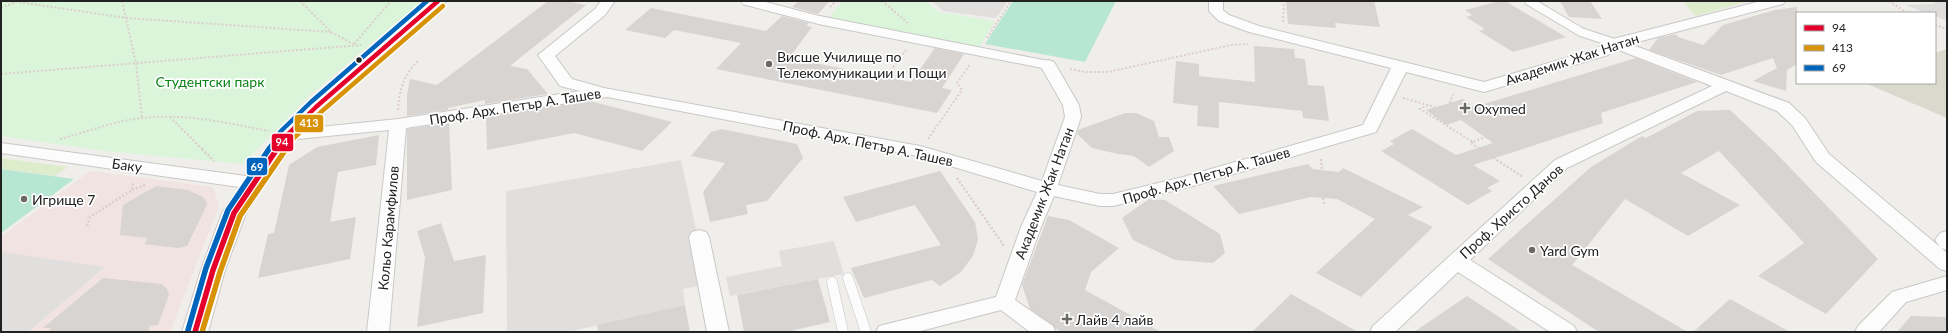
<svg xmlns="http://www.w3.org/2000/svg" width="1948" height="333" viewBox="0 0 1948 333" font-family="Lato,sans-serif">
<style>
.residential{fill:#dfdedc}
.commercial{fill:#f1e3e1}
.construction{fill:#d9d9cd}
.grass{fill:#ddeccb}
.park{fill:#daf5da}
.pitch{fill:#b7e6d2}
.parking{fill:#e0dfde}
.building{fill:#d7d4d2}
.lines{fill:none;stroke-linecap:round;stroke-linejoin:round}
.service-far1-casing{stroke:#c9c8c7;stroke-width:10}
.service-casing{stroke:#c9c8c7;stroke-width:11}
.minor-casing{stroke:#c9c8c7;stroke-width:2}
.tertiary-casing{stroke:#c9c8c7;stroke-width:2}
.path-far1{stroke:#dccecd;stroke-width:2;stroke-dasharray:2 2;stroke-linecap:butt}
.path{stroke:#dccecd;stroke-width:2.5;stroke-dasharray:2 2;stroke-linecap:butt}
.service-far1{stroke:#fdfcfc;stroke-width:8}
.service{stroke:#fdfcfc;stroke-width:10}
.minor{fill:#fdfcfc;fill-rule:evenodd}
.tertiary{fill:#fdfcfc;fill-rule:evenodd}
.bus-1-far1-casing{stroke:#fff;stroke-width:7}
.bus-1-casing{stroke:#fff;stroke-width:8}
.bus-2-far1-casing{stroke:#fff;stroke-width:7}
.bus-2-casing{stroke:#fff;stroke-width:8}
.bus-3-far1-casing{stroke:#fff;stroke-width:7}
.bus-3-casing{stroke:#fff;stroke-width:8}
.bus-1-far1{stroke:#e4002b;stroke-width:4.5}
.bus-1{stroke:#e4002b;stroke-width:5.5}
.bus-2-far1{stroke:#d79205;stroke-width:4.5}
.bus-2{stroke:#d79205;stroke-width:5.5}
.bus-3-far1{stroke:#0065bd;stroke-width:4.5}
.bus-3{stroke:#0065bd;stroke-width:5.5}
.bus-dot{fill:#222;stroke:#fff;stroke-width:1.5}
.poi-dot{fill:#6a6968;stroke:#fff;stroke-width:1.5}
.labels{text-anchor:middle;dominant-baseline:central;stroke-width:3.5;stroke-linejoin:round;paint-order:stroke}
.poi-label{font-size:14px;fill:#222;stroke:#fff;text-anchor:start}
.street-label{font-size:14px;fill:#222;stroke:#fff}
.park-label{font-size:14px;fill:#0c8416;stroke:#fff}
.line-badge{stroke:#fff;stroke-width:1.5}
.badge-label{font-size:11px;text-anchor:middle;font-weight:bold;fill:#fff}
</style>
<rect width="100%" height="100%" fill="#f0eeeb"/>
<!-- residential -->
<path class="residential" d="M1938,1H1947V21L1935,16V13H1926L1905,5L1932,4Z"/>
<!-- commercial -->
<path class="commercial" d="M90,171L213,187L219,206L170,332H1V237Z"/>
<!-- construction -->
<path class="construction" d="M1947,49V118L1865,83H1935V53Z"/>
<!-- grass -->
<path class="grass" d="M1683,1H1750L1695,16Z
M1,158L68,167L55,176L1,169Z"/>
<!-- park -->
<path class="park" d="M1,1H422L310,95L243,164L105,151L1,136Z
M843,1H926L939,12L995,21L979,48L828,18Z"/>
<!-- pitch -->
<path class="pitch" d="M1013,1H1116L1085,62L985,44Z
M1,169L74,179L1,233Z"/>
<!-- parking -->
<path class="parking" d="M932,1H1008L996,18L943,11Z
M681,160L708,284L683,289L685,305L568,332H507L506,191Z
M834,241L844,274L730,296L726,277L782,266L779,251Z
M1,252L105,267L28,332H1Z"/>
<!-- building -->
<path class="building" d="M548,1H566L586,5L510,66L527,69L548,94L485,104V100L448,108V110L407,116V95L410,79L437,85Z
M799,1H830L818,14L792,7Z
M1286,1H1374L1380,27L1335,23L1336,28L1288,24Z
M1500,1H1505L1566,37L1513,52L1479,31L1485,29L1466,17L1472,15L1465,10Z
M1560,1H1590L1602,19L1569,17Z
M1797,7V64L1787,70L1786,91L1753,81L1777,68L1773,58L1721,75L1649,50L1658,38L1676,34L1678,37L1703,45L1723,25L1775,10Z
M651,8L766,31L782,16L809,23L806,26L812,27L789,58L911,82L935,48L964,54L942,88L952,90L937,113L716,69L741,43L674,30L665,38L625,30Z
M1254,46L1294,49L1295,58L1305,59L1308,85L1324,86L1329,121L1303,118L1302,111L1219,102V128L1197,126L1198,106L1173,103L1176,61L1199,64V76L1255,82Z
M1636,58L1697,82L1601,113L1603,123L1473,165L1500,181L1487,188L1492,191L1468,205L1381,151L1394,144L1390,141L1412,129L1456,155L1493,143L1461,120L1446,125L1426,110L1463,99L1474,107Z
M590,101L672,122L642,151L574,133L487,150L486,117Z
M1730,110L1774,151L1878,259L1826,314L1758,276L1804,243L1719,151L1681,173L1740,205L1688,236L1625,199L1572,265L1688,332H1599L1488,259L1591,167L1642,136L1646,138L1697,111Z
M1125,113H1136L1154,121L1159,137H1169L1174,151L1149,167L1134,156L1118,154L1092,148L1077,134L1078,130Z
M449,123L452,190L407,200V129Z
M721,129L797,144L803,158L767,201L746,205L748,214L710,222L703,192L725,163L691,156L711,132Z
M379,135L376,165L338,172L330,222L356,217L350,259L258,278L268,234L274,233L289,165L317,147Z
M1308,164L1313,169L1339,172L1343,168L1423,207L1408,215L1433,227L1361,297L1316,273L1375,219L1337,199L1311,197L1239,214L1213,186Z
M940,171L975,222L978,239L973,256L960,273L940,286L932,280L864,298L851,268L941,245L915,205L856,222L843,197Z
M156,186L188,190L203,197L207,203L205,209L187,246L178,248L144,244L148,238L120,235L123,205Z
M1149,199L1165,200L1220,234L1225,253L1213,263L1175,260L1133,240L1122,218Z
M1048,216L1069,220L1119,248L1091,272L1085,290L1161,332H1061L1030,309L1022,285Z
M441,223L454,261L486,255L483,313L417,327L425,257L417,231Z
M103,278L162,284L167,289L169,295L158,325L150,326L148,332H48L51,328H43Z
M818,279L830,322L786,332H744L737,295Z
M1291,294L1358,332H1252Z
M1467,296L1522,332H1414Z
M1730,299L1790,332H1693Z
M685,305L690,332H598L597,325Z
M1911,316L1947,317V332H1897Z"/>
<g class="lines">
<!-- service-far1 casing -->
<g class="service-far1-casing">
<path id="service-far1" d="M746,1L819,20L1048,65
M1529,1L1581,32L1614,43"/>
</g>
<!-- service casing -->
<g class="service-casing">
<path id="service" d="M848,278L866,332
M832,282L843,332"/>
</g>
<!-- minor casing -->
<g class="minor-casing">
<path id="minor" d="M601,1H615L605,15L555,56L572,79L604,88L920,146L1042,181L1065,117L1063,105L1040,65L1042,62L1048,60L1054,62L1079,105L1081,117L1058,185L1100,194H1113L1183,177L1363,125L1391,68L1249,32L1219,21L1209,11V1H1223V10L1229,15L1259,26L1484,82L1596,49L1609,40L1761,1H1785L1783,4L1630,44L1789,103L1805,118L1829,154L1940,247L1935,240L1940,233L1947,231V250L1941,248L1947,253V271L1940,269L1816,162L1792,125L1777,111L1726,91L1567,168L1470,260L1574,326L1577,332H1550L1458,272L1395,332H1370L1373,326L1555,160L1712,86L1616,49L1608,55L1484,92L1406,72L1376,132L1193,186L1113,206H1100L1054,196L1041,227L1015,300L1053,326L1056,332H1030L1001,310L917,332H876L879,326L887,324L996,297L1021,227L1037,192L917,156L607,97L406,128L389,332H367L389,130L287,140L281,139L278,135L281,131L398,119L580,91L560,86L538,55L595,9Z
M1,143L253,177L259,179L262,183L259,187L253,189L1,153Z
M699,230L706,232L709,237L729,332H707L689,237L692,232Z
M1947,276V290L1906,302L1879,332H1855L1858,326L1892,292Z"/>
</g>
<!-- tertiary casing -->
<g class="tertiary-casing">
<path id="tertiary" d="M427,1H447L323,111L294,139L246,213L225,270L208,332H182L201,270L222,213L280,131L309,103Z"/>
</g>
<!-- path-far1 -->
<path class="path-far1" d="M11,1L127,18L331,32
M122,1L136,63L142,118
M300,1L331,32L353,44
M882,1L908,23
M1889,1L1907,13
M830,7L836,1
M1,8L16,2
M1283,22L1284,1
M1935,25L1947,29
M987,38L1011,1
M354,44L391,1
M1070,69L1085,72H1108L1231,45L1248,44
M1,74L361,45
M886,77L906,50
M1403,98L1435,107
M1450,103L1453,94
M1428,105L1420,109L1473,142L1485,137
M398,110C399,90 404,74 419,60
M170,117L203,150
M60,139C87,132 114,121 142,118C185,113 227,123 269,131
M928,139L962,90L957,83L970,64
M1473,142L1470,143L1482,150"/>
<!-- path -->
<path class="path" d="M202,149L214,161
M1480,149L1523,177
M1321,159L1322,170
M957,178L1004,246
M132,190L145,185
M1323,198L1324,205
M87,226L90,217L132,190L133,182"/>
<!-- service-far1 -->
<use href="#service-far1" class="service-far1"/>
<!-- service -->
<use href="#service" class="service"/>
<!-- minor -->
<use href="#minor" class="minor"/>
<!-- tertiary -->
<use href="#tertiary" class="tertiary"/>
<!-- bus-1-far1 casing -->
<g class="bus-1-far1-casing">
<path id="bus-1-far1" d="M277,150L287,135L316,107L438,1"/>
</g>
<!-- bus-1 casing -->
<g class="bus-1-casing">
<path id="bus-1" d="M195,332L213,270L234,213L277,149"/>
</g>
<!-- bus-2-far1 casing -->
<g class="bus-2-far1-casing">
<path id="bus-2-far1" d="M285,150L292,140L321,112L443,6"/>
</g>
<!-- bus-2 casing -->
<g class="bus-2-casing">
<path id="bus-2" d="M202,332L220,272L240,216L286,149"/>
</g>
<!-- bus-3-far1 casing -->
<g class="bus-3-far1-casing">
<path id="bus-3-far1" d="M268,150L281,131L311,102L427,1"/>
</g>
<!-- bus-3 casing -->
<g class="bus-3-casing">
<path id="bus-3" d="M188,330L206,268L228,210L269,149"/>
</g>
<!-- bus-1-far1 -->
<use href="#bus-1-far1" class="bus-1-far1"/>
<!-- bus-1 -->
<use href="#bus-1" class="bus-1"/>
<!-- bus-2-far1 -->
<use href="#bus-2-far1" class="bus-2-far1"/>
<!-- bus-2 -->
<use href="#bus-2" class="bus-2"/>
<!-- bus-3-far1 -->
<use href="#bus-3-far1" class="bus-3-far1"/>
<!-- bus-3 -->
<use href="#bus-3" class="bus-3"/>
</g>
<!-- markers -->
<circle class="bus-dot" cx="359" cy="60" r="3.5"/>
<g class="poi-dot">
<circle cx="769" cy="64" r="4"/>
<path d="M1463 102h4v4h4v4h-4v4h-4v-4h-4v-4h4z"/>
<circle cx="24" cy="199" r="4"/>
<circle cx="1532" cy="250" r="4"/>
<path d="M1065 313h4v4h4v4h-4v4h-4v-4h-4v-4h4z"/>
</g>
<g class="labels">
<!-- poi labels -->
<g class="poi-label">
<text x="777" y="56">Висше Училище по<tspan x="777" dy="16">Телекомуникации и Пощи</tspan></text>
<text x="1474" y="108">Oxymed</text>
<text x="32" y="199">Игрище 7</text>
<text x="1540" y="250">Yard Gym</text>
<text x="1076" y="319">Лайв 4 лайв</text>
</g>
<!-- street labels -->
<g class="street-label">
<text transform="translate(1572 59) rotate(-18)">Академик Жак Натан</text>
<text transform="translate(515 106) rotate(-9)">Проф. Арх. Петър А. Ташев</text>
<text transform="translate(868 143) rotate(12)">Проф. Арх. Петър А. Ташев</text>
<text transform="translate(127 165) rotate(8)">Баку</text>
<text transform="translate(1206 175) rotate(-16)">Проф. Арх. Петър А. Ташев</text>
<text transform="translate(1044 193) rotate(-69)">Академик Жак Натан</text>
<text transform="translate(1511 211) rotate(-42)">Проф. Христо Данов</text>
<text transform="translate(388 228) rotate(-85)">Кольо Карамфилов</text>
</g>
<!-- park labels -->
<g class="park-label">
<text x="210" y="81">Студентски парк</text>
</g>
</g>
<g class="line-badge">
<rect x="294" y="114" width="30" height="19" rx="4" fill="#d79205"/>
<rect x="271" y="133" width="23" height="19" rx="4" fill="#e4002b"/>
<rect x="246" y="157" width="22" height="19" rx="4" fill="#0065bd"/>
</g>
<g class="badge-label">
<text x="309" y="127">413</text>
<text x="282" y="146">94</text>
<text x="257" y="171">69</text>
</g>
<!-- border -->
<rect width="1948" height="333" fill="none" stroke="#222222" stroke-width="4"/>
<!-- legend -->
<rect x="1796" y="12" width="140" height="72" fill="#ffffff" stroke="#a7a7a7"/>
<rect x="1804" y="25" width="20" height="6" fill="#e4002b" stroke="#a7a7a7"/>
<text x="1832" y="32" font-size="12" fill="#222222">94</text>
<rect x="1804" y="45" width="20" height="6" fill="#d79205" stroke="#a7a7a7"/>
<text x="1832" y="52" font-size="12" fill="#222222">413</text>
<rect x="1804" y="65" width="20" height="6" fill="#0065bd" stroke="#a7a7a7"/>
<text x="1832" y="72" font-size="12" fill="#222222">69</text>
</svg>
